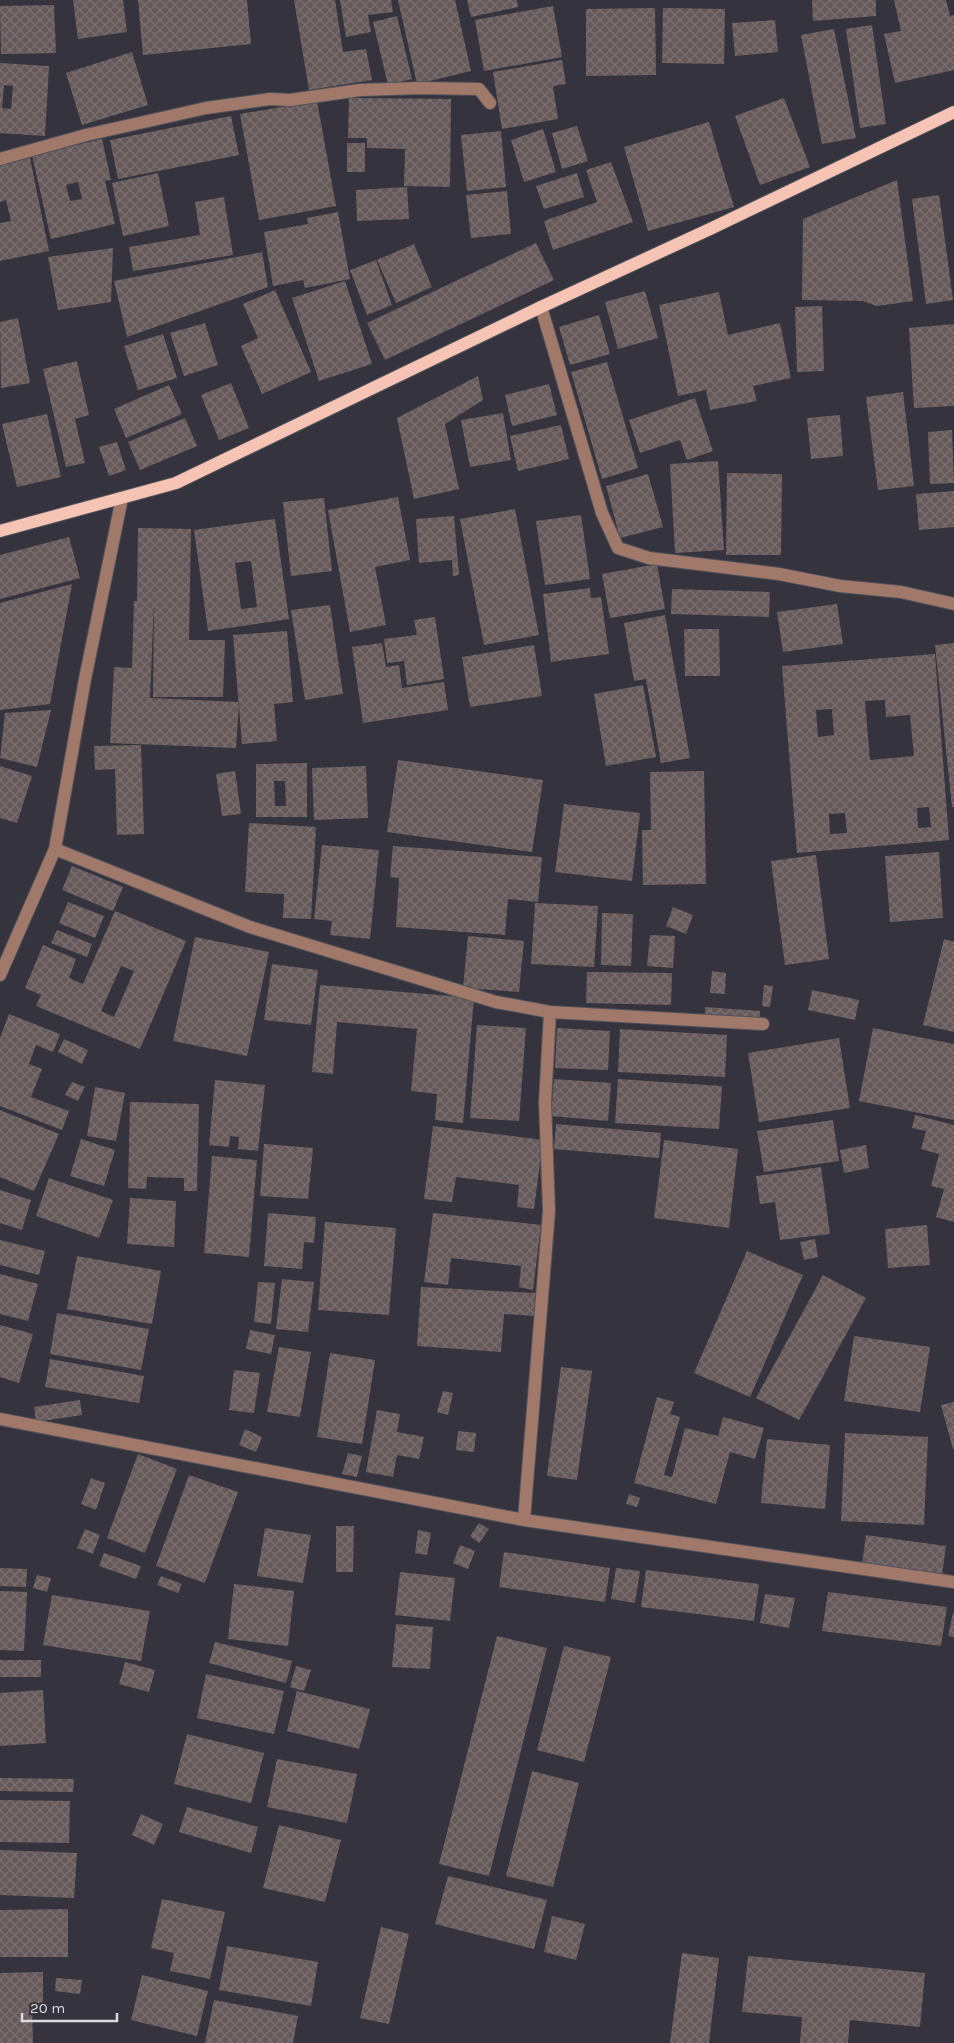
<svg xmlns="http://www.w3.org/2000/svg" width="954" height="2043" viewBox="0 0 954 2043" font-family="Karla,sans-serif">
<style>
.building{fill:url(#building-cross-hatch);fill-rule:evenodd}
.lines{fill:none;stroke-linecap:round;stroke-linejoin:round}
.minor-casing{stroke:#53525b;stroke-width:14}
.major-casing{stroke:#53525b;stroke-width:14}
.minor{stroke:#a0796b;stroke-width:12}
.major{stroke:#f5c4b4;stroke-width:12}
</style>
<defs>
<pattern id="building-cross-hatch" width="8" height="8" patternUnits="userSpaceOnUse" patternTransform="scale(1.25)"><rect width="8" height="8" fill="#665959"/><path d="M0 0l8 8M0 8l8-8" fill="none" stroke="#7b7071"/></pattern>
</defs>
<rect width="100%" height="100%" fill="#35343e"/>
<!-- building -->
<path class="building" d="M73,0H123L127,32L78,39Z
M138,0H247L251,44L143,55Z
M294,0H335L343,52L366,49L372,80L309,90Z
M340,0H391L393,12L368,15L371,32L346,37Z
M398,0H455L471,71L417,84Z
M467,0H517L518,7L471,17Z
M812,0H876V16L813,21Z
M894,0H946L950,16L954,15V70L895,83L884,34L901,31Z
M54,5L56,53L1,54L0,6Z
M553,6L562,57L484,71L475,20Z
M655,8L656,75L586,76V9Z
M663,8L725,9L724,64L662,63Z
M397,16L412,79L388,85L373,22Z
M775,20L778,52L735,56L732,23Z
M872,25L886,124L860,128L846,29Z
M834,29L856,138L822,144L801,35Z
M132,52L148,105L82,125L66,73Z
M562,60L566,84L553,86L558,119L502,129L493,72Z
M0,63L49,66L45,136L0,133ZM4,85L13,86L11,109L2,108Z
M349,98L451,99L450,187L404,186L405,149L367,148V138H348Z
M784,98L810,167L760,185L735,116Z
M317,101L336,206L259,220L240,114Z
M231,116L239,155L118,179L110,140Z
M709,122L734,207L648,231L624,147Z
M577,126L588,161L562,169L552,133Z
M543,129L556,172L524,182L511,140Z
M501,131L506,187L467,191L461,135Z
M102,139L111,180L105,181L115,224L51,239L32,155ZM78,182L82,199L70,201L66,185Z
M347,143H365V172H347Z
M30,158L49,251L0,261V223L11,221L6,200L0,202V164Z
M611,162L633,222L553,250L544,221L597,202L586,170Z
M158,173L169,226L123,236L112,183Z
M577,173L584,197L544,209L536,186Z
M897,180L913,301L877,306L862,301L802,300L803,219Z
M407,187L409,219L357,221L356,190Z
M507,191L511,234L471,238L466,195Z
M939,195L953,300L926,304L912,199Z
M224,197L233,255L133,271L129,247L200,235L195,202Z
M338,212L350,279L305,288L303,280L273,286L264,232L308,224L307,218Z
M536,243L554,280L385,360L367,323Z
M414,244L432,287L396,303L377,260Z
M113,248L111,302L58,310L48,257Z
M262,252L268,287L127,337L114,281Z
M376,260L392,305L367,315L350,270Z
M345,281L372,364L319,381L292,298Z
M275,290L311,372L262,394L241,346L258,338L243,304Z
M645,291L658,338L618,349L605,302Z
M719,292L728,335L780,323L791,378L753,386L757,401L710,410L706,390L678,396L659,305Z
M822,306L824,371L797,372L795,307Z
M599,315L610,354L570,365L559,327Z
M18,318L30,383L1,388L0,322Z
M205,323L218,365L184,376L170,333Z
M954,324V406L914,408L909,328Z
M163,334L177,378L138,390L124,346Z
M77,361L89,415L75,419L85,463L66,467L43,369Z
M607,362L638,468L602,479L571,372Z
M478,376L483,400L445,424L459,489L414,499L397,418Z
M231,383L249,428L219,440L201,395Z
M549,384L557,415L512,426L505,395Z
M169,385L182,414L126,438L114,409Z
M903,392L914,486L878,490L866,397Z
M695,398L713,451L687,460L680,440L640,453L629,420Z
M503,413L511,460L470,467L461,420Z
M47,414L61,477L17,487L2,424Z
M840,415L843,456L811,459L807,418Z
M185,418L197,446L140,470L128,442Z
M561,425L569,459L518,471L510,436Z
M952,430L954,483L930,484L928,432Z
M117,442L126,470L109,476L99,447Z
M718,461L724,550L675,553L670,464Z
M727,473L782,474L781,555H726Z
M648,474L663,527L620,538L606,486Z
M954,491V527L919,530L916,494Z
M398,497L410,560L375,567L386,625L350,632L328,510Z
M324,498L332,571L291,576L283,502Z
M515,509L539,635L484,645L460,519Z
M581,515L590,579L545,585L536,521Z
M454,516L459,575L453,576L452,560L419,563L416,519Z
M275,519L289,619L208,631L194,530ZM251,561L257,607L241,609L235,563Z
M138,528L191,529L189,640H225L223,697H153L154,601L150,698L239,702L236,748L110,743L114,667L132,668L134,601H137Z
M69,537L80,578L0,599V555Z
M657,564L665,609L610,618L602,574Z
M72,584L50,704L0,710V603Z
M590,588L591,598L601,597L609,654L551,662L543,594Z
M672,589L770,592L769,617L671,614Z
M837,604L843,644L783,652L777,612Z
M330,605L343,694L305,700L291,610Z
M665,615L690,758L661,763L646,679L634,681L624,623Z
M435,617L444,679L407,685L404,661L387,663L384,639L417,635L414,620Z
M684,629H719L720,676H685Z
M287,631L293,702L274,704L277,741L242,744L233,635Z
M382,643L386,667L399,665L402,688L444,682L448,710L363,723L352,647Z
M954,643V807H952L935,645Z
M534,645L542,696L470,707L462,657Z
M935,654L949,840L797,853L782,666ZM885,700L886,717L910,715L914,756L870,760L865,701ZM832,709L834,735L818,737L816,710ZM929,807L931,827L918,828L917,808ZM845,813L847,833L830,834L829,814Z
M643,685L656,757L606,766L594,694Z
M51,710L37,767L0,758L5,713Z
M141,745L144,834L117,835L115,769L95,770L94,746Z
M398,760L543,780L532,852L387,832Z
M307,763V817H256V764ZM274,781H285L286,806H275Z
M0,766L32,776L17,823L0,818Z
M366,766L368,818L314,820L312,768Z
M235,771L241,814L222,816L216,774Z
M704,771L706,884L643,885L642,830H651L650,772Z
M564,804L640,813L632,881L555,872Z
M249,823L316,827L311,919L283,918L284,894L245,892Z
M322,845L379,850L370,939L330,935L332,921L314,919Z
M393,846L542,857L538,902L508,899L505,935L396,927L399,878L390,877Z
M939,852L943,918L890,922L885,856Z
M816,855L829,959L785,965L771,861Z
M72,866L123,887L113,911L62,890Z
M68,902L104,916L95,938L59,923Z
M535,903L598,906L594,967L531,964Z
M673,907L693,915L686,934L666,926Z
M115,911L186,941L140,1049L36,1006L41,995L25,988L43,945L76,959L69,978L83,984ZM121,966L134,971L114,1017L101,1011Z
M602,913L633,914L631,966L601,965Z
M57,930L92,944L87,957L51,943Z
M650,935L675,936L673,968L647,966Z
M468,936L524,941L519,992L463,988Z
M195,937L269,952L247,1056L173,1041Z
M944,939L954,942V1032L923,1025Z
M272,964L318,970L311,1025L264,1020Z
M712,971L726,973L725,994L710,993Z
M587,972L672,973L671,1005L586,1003Z
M320,985L474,998L463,1123L435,1120L437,1094L411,1091L417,1029L337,1022L333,1074L312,1072Z
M764,985L773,986L770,1007L762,1006Z
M812,990L859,1000L855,1020L808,1010Z
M705,1007L760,1011V1020L705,1016Z
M9,1014L60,1034L53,1052L36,1045L29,1064L42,1069L31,1097L69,1111L62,1130L0,1106V1038Z
M477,1025L526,1028L519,1121L470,1118Z
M557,1028L610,1031L608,1070L555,1068Z
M873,1028L954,1044V1120L859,1101Z
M620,1029L727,1035L725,1077L618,1072Z
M839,1038L850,1108L759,1122L748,1053Z
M64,1039L88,1050L82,1064L58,1052Z
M554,1079L611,1083L608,1121L551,1116Z
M618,1079L722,1086L719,1129L615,1123Z
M215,1080L265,1085L258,1151L238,1149L239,1137L230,1136L229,1147L209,1145Z
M72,1082L85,1087L78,1101L65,1095Z
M95,1087L125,1093L116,1141L87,1136Z
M130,1102L199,1104L197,1191H184V1178L147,1177L146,1189L128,1188Z
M0,1110L59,1134L34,1191L0,1177Z
M915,1115L954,1125V1222L936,1217L944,1189L931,1186L939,1154L921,1149L926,1131L912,1128Z
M833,1120L839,1161L764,1172L757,1131Z
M556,1124L661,1133L659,1158L554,1149Z
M433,1126L543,1140L534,1209L517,1207L519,1185L456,1177L452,1202L424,1199Z
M81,1139L115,1150L104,1186L70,1176Z
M664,1140L738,1149L729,1228L654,1218Z
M264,1144L313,1148L308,1199L260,1196Z
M866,1145L869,1168L844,1173L840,1150Z
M212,1156L257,1160L249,1257L204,1253Z
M821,1167L830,1234L780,1240L775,1202L760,1204L756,1176Z
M49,1178L113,1200L99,1238L36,1216Z
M0,1190L31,1200L22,1230L0,1223Z
M130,1198L176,1201L174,1247L127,1244Z
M268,1213L316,1217L314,1243L304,1242L302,1269L264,1266Z
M433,1213L541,1225L533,1290L519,1287L521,1266L451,1258L448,1285L424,1282Z
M325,1222L396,1228L389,1315L318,1310Z
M927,1225L930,1265L888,1268L885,1229Z
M815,1239L818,1257L804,1260L800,1242Z
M0,1240L45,1251L39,1275L0,1265Z
M747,1251L803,1275L750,1397L694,1373Z
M77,1256L161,1271L152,1324L67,1309Z
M0,1274L38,1284L28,1321L0,1314Z
M823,1275L866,1298L799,1420L756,1398Z
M282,1279L314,1282L308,1332L276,1329Z
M258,1282L275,1283L271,1324L254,1322Z
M421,1287L536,1293L535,1316L504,1314L501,1352L417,1346Z
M57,1313L149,1329L141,1370L50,1354Z
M0,1325L33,1334L19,1383L0,1377Z
M250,1330L275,1335L271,1354L246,1349Z
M854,1336L930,1347L920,1412L844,1401Z
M279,1347L311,1352L300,1417L267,1412Z
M330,1353L375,1360L362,1444L317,1437Z
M50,1359L144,1376L139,1403L45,1387Z
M561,1367L592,1371L577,1480L547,1476Z
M234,1370L260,1373L254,1413L229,1410Z
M443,1391L453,1393L448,1415L437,1412Z
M657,1397L674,1402L670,1414L680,1417L664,1475L672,1477L685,1428L718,1436L723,1417L764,1428L755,1459L730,1452L716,1504L634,1483Z
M80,1400L82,1415L36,1422L34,1407Z
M954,1402V1449H953L941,1405Z
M377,1410L400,1414L397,1432L424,1437L419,1459L397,1455L393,1477L366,1472Z
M245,1429L262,1437L256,1452L239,1445Z
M458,1431L476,1433L474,1452L456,1450Z
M845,1433L928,1437L924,1525L841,1521Z
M767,1439L830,1445L825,1509L761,1503Z
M348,1453L362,1456L357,1477L342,1474Z
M138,1454L177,1469L145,1553L107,1538Z
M189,1475L238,1492L205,1583L156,1566Z
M91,1478L105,1483L96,1510L81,1504Z
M629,1494L640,1498L637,1507L626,1504Z
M479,1523L489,1529L479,1543L470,1536Z
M336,1526H354L353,1572H336Z
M265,1528L311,1535L303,1583L257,1576Z
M85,1529L100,1535L93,1554L77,1548Z
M418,1530L431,1533L427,1555L415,1553Z
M866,1535L946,1546L942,1575L862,1564Z
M460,1545L475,1551L468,1569L453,1563Z
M504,1552L610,1568L605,1602L499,1587Z
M104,1553L141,1566L136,1579L99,1566Z
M0,1568L27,1569L26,1587L0,1586Z
M616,1568L640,1571L635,1603L611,1599Z
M646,1570L759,1584L754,1621L641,1607Z
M400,1572L455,1578L450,1621L395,1615Z
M37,1575L51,1578L47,1592L33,1588Z
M161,1576L182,1584L178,1593L157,1585Z
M234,1584L294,1591L288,1646L228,1639Z
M0,1591L27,1592L24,1651L0,1650Z
M828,1592L947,1607L941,1646L822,1631Z
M765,1594L795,1598L789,1628L760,1623Z
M52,1595L150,1611L141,1661L43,1645Z
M953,1613H954V1637L948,1636Z
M396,1624L433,1627L430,1669L392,1667Z
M497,1636L547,1648L489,1876L439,1864Z
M215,1642L292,1661L286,1683L209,1663Z
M564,1646L611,1657L584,1762L537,1750Z
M0,1660H41V1677H0Z
M125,1662L155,1670L149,1692L119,1684Z
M296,1666L311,1670L304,1691L290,1687Z
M206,1674L284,1691L274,1734L197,1718Z
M43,1690L46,1743L0,1746V1693Z
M297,1691L370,1709L359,1749L287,1731Z
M187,1734L264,1753L251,1803L174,1784Z
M277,1759L357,1774L347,1823L267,1807Z
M532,1771L579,1783L553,1887L506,1876Z
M0,1778L74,1779L73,1792L0,1791Z
M0,1800L70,1801L69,1843L0,1842Z
M187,1807L258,1827L251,1853L179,1832Z
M141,1814L163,1824L154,1845L132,1835Z
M279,1825L341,1840L325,1902L263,1888Z
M0,1850L77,1853L74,1898L0,1895Z
M448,1876L547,1900L534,1949L435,1924Z
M162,1899L225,1912L210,1979L170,1971L174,1953L151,1948Z
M68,1909V1957H0V1910Z
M552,1916L585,1924L576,1960L544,1952Z
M381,1927L409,1934L389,2024L360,2018Z
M227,1946L318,1962L311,2006L219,1990Z
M682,1953L719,1958L709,2043H670Z
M748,1956L925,1973L920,2027L850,2020L848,2043H800L802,2017L742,2012Z
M43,1972V2005H32L33,2043H0V1973Z
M142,1975L208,1991L197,2036L131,2020Z
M56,1978L82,1980L80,1994L55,1991Z
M214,2000L298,2016L293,2043H205Z"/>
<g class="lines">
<!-- minor casing -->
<g class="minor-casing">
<path id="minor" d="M0,159L86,135L206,108L270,99L290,100L360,90L420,88L479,89L490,103
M541,307L602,513L618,548L649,558L779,574L840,586L901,592L954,604
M55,849L250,927L496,1002L550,1012L763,1024
M0,975L55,849L85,679L122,498
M0,1419L524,1520L954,1582
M524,1520L549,1211L545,1102L550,1012"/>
</g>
<!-- major casing -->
<g class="major-casing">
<path id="major" d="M0,531L176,483L541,307L710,229L954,112"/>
</g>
<!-- minor -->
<use href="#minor" class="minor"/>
<!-- major -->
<use href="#major" class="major"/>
</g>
<!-- scale -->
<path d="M22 2013v8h95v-8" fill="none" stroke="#dadae0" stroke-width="2.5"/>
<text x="30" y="2013" font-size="15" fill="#dadae0" stroke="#35343e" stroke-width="4" paint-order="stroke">20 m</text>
</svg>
